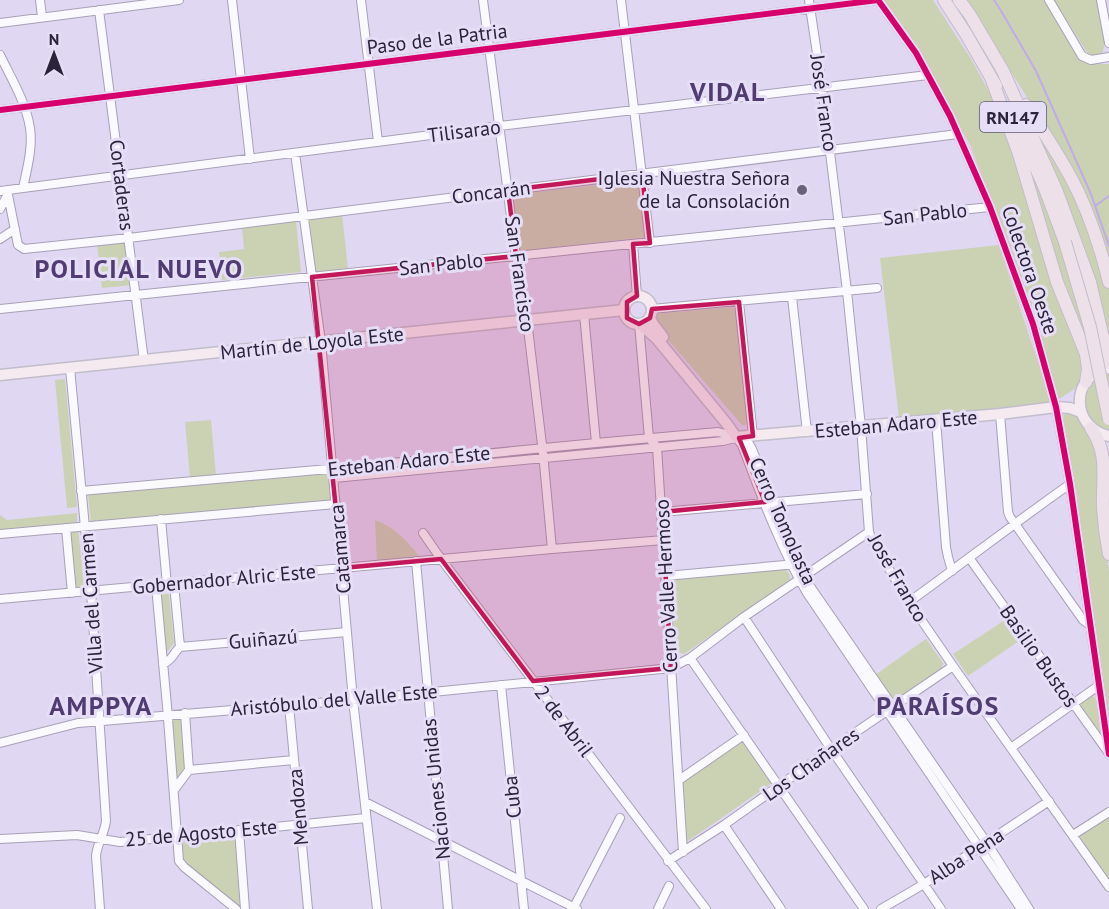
<svg xmlns="http://www.w3.org/2000/svg" width="1109" height="909" viewBox="0 0 1109 909" font-family="'PT Sans',sans-serif">
<style>
.green{fill:#cbd2b4}
.lines{fill:none;stroke-linecap:round;stroke-linejoin:round}
.stream{stroke:#c1aaea;stroke-width:2}
.minor-casing{stroke:#a8a0b7;stroke-width:10}
.major-casing{stroke:#c1bdcb;stroke-width:13}
.highway-casing{stroke:#c1bdcb;stroke-width:14}
.minor{stroke:#faf9fd;stroke-width:8}
.major{stroke:#f4eaf0;stroke-width:10}
.highway{stroke:#eee0e8;stroke-width:12}
.highway-bridge-casing{stroke:#c1bdcb;stroke-width:14;stroke-linecap:butt}
.highway-bridge{stroke:#eee0e8;stroke-width:12}
.cycleway-casing{stroke:#e6def7;stroke-width:10}
.cycleway{stroke:#d6006c;stroke-width:6}
.marked{fill:#c2185b;fill-opacity:0.2;stroke:#c2185b;stroke-width:4.5;stroke-linejoin:round}
.poi-dot{fill:#6a627a;stroke:#e6def7;stroke-width:2}
.labels{text-anchor:middle;dominant-baseline:central;stroke-width:6;stroke-linejoin:round;paint-order:stroke}
.shield{fill:#e6def7;stroke:#635b73;stroke-width:1.5}
.shield-label{font-size:18px;font-weight:bold;fill:#2b233a}
.street-label{font-size:20px;fill:#2b233a;stroke:#e6def7}
.poi-label{font-size:20px;fill:#2b233a;stroke:#e6def7;text-anchor:end}
.district-label{font-size:26px;font-weight:bold;letter-spacing:1.5px;fill:#513c72;stroke:#e6def7}
</style>
<rect width="100%" height="100%" fill="#e0d7f2"/>
<!-- green -->
<path class="green" d="M883,0H933L971,59L993,99L1013,155L1026,200L1080,347L1083,377L1073,390L1059,399L1032,312L970,145L913,42Z
M964,0H1045L1083,60L1090,64H1109V259L1078,179L983,27Z
M1054,0H1098C1101,15 1109,43 1101,55L1094,56L1088,54Z
M1036,126L1069,178L1100,258L1109,290V364L1093,370L1067,304L1020,139L1036,173L1065,259L1087,253L1060,184L1034,129Z
M640,180L647,237L519,251L512,195Z
M342,214L348,268L316,272L309,218Z
M296,221L301,272L222,280L219,252L244,249L242,227Z
M126,241L131,285L102,288L97,244Z
M999,245L1052,404L899,418L880,258Z
M732,307L736,309L737,313L747,423L745,425H742L655,325L653,320L655,314Z
M1109,372V433C1104,429 1097,426 1092,422C1081,413 1082,392 1092,382C1096,377 1104,375 1109,372Z
M65,379L77,507L67,508L55,380Z
M1065,412H1076L1083,426L1096,441L1103,535L1109,571V739L1088,579L1063,417Z
M211,420L216,476L190,478L185,422Z
M535,451L536,456L338,475V471Z
M328,472L331,501L91,522L88,494Z
M77,513V523L0,530V515L7,520Z
M375,520C396,528 406,540 420,557L377,561Z
M78,528L84,587L74,588L69,529Z
M784,568C788,571 790,574 790,580L787,583L684,654L675,651L671,580Z
M160,594H169L174,643L166,653Z
M1008,618L1022,639L968,676L953,654Z
M926,639L943,663L941,670L897,699H892L875,675Z
M1091,695L1097,699L1101,732L1098,734L1081,709V702Z
M182,719L186,765L175,782L171,720Z
M742,740L772,783L685,843L681,782Z
M1108,817H1109V883L1081,841L1080,836L1082,832Z
M235,834L240,908L181,860L180,839Z"/>
<g class="lines">
<!-- stream -->
<path class="stream" d="M994,0L1000,9L1036,71L1091,194L1109,246
M1095,206L1109,196"/>
<!-- minor casing -->
<g class="minor-casing">
<path id="minor" d="M40,0L42,17
M232,0L250,159
M361,0L378,142
M483,0L516,256L527,320L543,453L552,549
M621,0L650,243
M809,0L822,87L847,291L861,427L869,532L872,541L909,602L953,666L1109,887
M1049,0L1082,56L1091,60L1109,57
M1101,0L1109,43
M99,10L144,361
M0,23L179,0
M0,55C11,78 26,102 30,128C33,147 27,169 23,188
M0,110C293,73 586,37 878,0L916,53L950,116L990,207L1033,324L1056,407L1070,484L1109,754
M295,153L321,342L353,700L377,909
M7,190L18,245L24,249L129,238L958,134
M0,191L500,126L928,75
M0,209L8,194
M0,239L15,229
M633,244L637,296
M792,297L807,432
M739,302L753,436
M0,309L990,207
M652,309L877,288
M584,314L596,443
M639,324L649,438L657,447L683,852
M70,368L91,591L106,821C104,835 97,844 96,856L100,909
M1000,414L1008,512L1010,517L1083,620L1091,626
M936,420L946,547L948,557L952,571
M736,437L742,445C761,495 780,547 807,593L1021,909
M745,437L752,449L803,576L987,843L1029,909
M334,478L723,441L735,438
M81,491L340,468L596,443L718,432L736,437
M662,512L867,494
M161,519L167,585
M66,528L72,593
M423,533L441,559L706,909
M0,534L336,504
M970,559L1108,752
M416,561L448,909
M666,576L796,564
M156,586L167,706L179,861L184,867L236,909
M0,599L552,549L664,540
M909,602C963,563 1016,522 1070,484
M744,617L831,749L941,909
M180,647L347,632
M690,658L864,909
M163,664C174,659 172,654 180,647L174,584
M501,685L524,909
M289,705L308,909
M0,743L78,723L353,700L671,668L690,658L744,617L869,532
M1011,748L1098,686
M189,770L294,760
M679,780L744,735
M174,790L189,770L185,713
M365,802L577,909
M724,825L781,909
M239,830L245,909
M1073,835L1109,812
M0,839L77,835L120,842L366,818
M668,861L724,825L831,749L953,666
M574,907L620,818
M658,909L669,886
M881,909L924,884L1049,801"/>
</g>
<!-- major casing -->
<g class="major-casing">
<path id="major" d="M624 310a14 14 0 1 1 28 0a14 14 0 1 1-28 0Z
M650,318L653,324L663,337
M640,324L657,339L727,424L736,437L1000,414L1056,407L1070,408L1081,412
M1109,368C1070,374 1070,428 1109,436
M0,375L624,310"/>
</g>
<!-- highway casing -->
<g class="highway-casing">
<path id="highway" d="M944,0L966,34L996,86
M959,0L970,15L1003,71L1057,192L1090,282L1109,363
M992,80L1019,154L1057,282L1086,354L1088,369L1086,382
M1026,105C1041,128 1057,152 1070,176C1088,209 1100,246 1109,282
M1012,115L1044,186L1065,242
M1091,428C1109,454 1102,478 1103,508C1104,524 1106,539 1109,554"/>
</g>
<!-- minor -->
<use href="#minor" class="minor"/>
<!-- major -->
<use href="#major" class="major"/>
<!-- highway -->
<use href="#highway" class="highway"/>
<!-- highway-bridge casing -->
<g class="highway-bridge-casing">
<path id="highway-bridge" d="M1065,242L1090,327L1109,419"/>
</g>
<!-- highway-bridge -->
<use href="#highway-bridge" class="highway-bridge"/>
<!-- cycleway casing -->
<g class="cycleway-casing">
<path id="cycleway" d="M0,110C293,73 586,37 878,0L916,53L950,116L990,207L1033,324L1056,407L1070,484L1109,754"/>
</g>
<!-- cycleway -->
<use href="#cycleway" class="cycleway"/>
</g>
<!-- marked area -->
<path class="marked" d="M642,174L650,243L633,244L637,296L627,302V318L639,324L650,318L652,309L739,302L753,436L739,438L765,502L662,512L671,668L533,681L441,559L342,568L312,277L516,256L508,190Z"/>
<!-- markers -->
<circle class="poi-dot" cx="802" cy="190" r="6"/>
<g class="labels">
<!-- shield labels -->
<rect class="shield" x="980" y="102" width="66" height="30" rx="4.5"/>
<g class="shield-label">
<text x="1013" y="117">RN147</text>
</g>
<!-- street labels -->
<g class="street-label">
<text transform="translate(437 39) rotate(-7)">Paso de la Patria</text>
<text transform="translate(824 103) rotate(82)">José Franco</text>
<text transform="translate(464 131) rotate(-7)">Tilisarao</text>
<text transform="translate(122 185) rotate(83)">Cortaderas</text>
<text transform="translate(491 192) rotate(-7)">Concarán</text>
<text transform="translate(925 214) rotate(-6)">San Pablo</text>
<text transform="translate(441 264) rotate(-6)">San Pablo</text>
<text transform="translate(1030 270) rotate(71)">Colectora Oeste</text>
<text transform="translate(520 274) rotate(82)">San Francisco</text>
<text transform="translate(312 343) rotate(-6)">Martín de Loyola Este</text>
<text transform="translate(896 424) rotate(-5)">Esteban Adaro Este</text>
<text transform="translate(409 461) rotate(-6)">Esteban Adaro Este</text>
<text transform="translate(783 521) rotate(66)">Cerro Tomolasta</text>
<text transform="translate(340 549) rotate(-95)">Catamarca</text>
<text transform="translate(898 578) rotate(60)">José Franco</text>
<text transform="translate(224 579) rotate(-5)">Gobernador Alric Este</text>
<text transform="translate(666 586) rotate(-93)">Cerro Valle Hermoso</text>
<text transform="translate(91 603) rotate(-94)">Villa del Carmen</text>
<text transform="translate(263 639) rotate(-5)">Guiñazú</text>
<text transform="translate(1039 656) rotate(55)">Basilio Bustos</text>
<text transform="translate(334 700) rotate(-5)">Aristóbulo del Valle Este</text>
<text transform="translate(564 721) rotate(53)">2 de Abril</text>
<text transform="translate(811 764) rotate(-35)">Los Chañares</text>
<text transform="translate(436 789) rotate(-96)">Naciones Unidas</text>
<text transform="translate(512 797) rotate(-96)">Cuba</text>
<text transform="translate(298 807) rotate(-95)">Mendoza</text>
<text transform="translate(201 833) rotate(-5)">25 de Agosto Este</text>
<text transform="translate(966 856) rotate(-33)">Alba Pena</text>
</g>
<!-- poi labels -->
<g class="poi-label">
<text x="790" y="178">Iglesia Nuestra Señora<tspan x="790" dy="23">de la Consolación</tspan></text>
</g>
<!-- district labels -->
<g class="district-label">
<text x="728" y="91">VIDAL</text>
<text x="139" y="268">POLICIAL NUEVO</text>
<text x="101" y="705">AMPPYA</text>
<text x="938" y="705">PARAÍSOS</text>
</g>
</g>
<!-- north arrow -->
<g transform="translate(54 54)" stroke="#e6def7" stroke-width="4.5" paint-order="stroke">
<path d="M0-4.5L10 22L0 15L-10 22Z" fill="#2b233a"/>
<text y="-9" font-size="16" font-weight="bold" text-anchor="middle" fill="#2b233a">N</text>
</g>
</svg>
